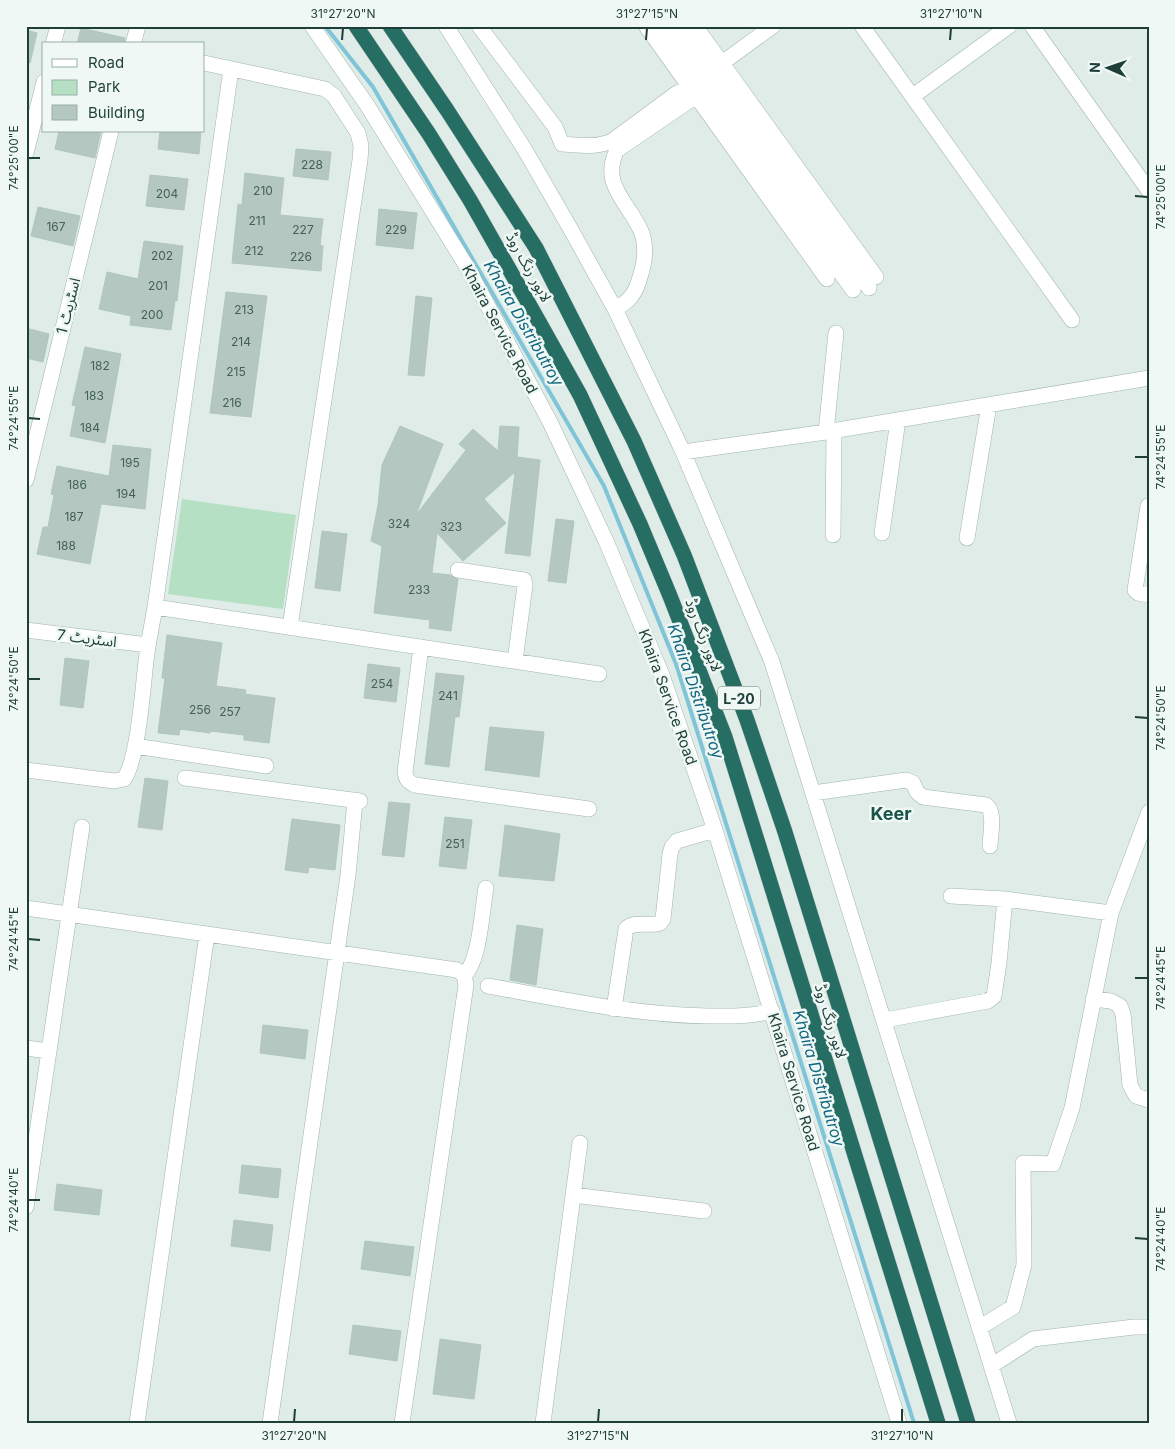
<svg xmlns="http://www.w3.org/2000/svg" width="1175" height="1449" viewBox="0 0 1175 1449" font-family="Inter,'Noto Sans Arabic',sans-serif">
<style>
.green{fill:#b5e0c4}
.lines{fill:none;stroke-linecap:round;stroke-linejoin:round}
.stream{stroke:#80c4d8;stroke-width:4}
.building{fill:#b4c7c0;stroke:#b0c6bf}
.minor-casing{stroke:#a1b4af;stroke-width:16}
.highway-casing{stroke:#c0c9c7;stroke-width:16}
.minor{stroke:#fff;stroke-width:15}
.highway{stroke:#266d64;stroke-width:15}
.ticks{fill:none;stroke:#1e3e38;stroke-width:2}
.labels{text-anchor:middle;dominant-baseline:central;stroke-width:5;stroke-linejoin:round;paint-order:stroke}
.number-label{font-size:12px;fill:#44605a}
.shield{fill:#eff8f4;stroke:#5d7670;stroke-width:1}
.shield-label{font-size:14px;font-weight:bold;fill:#1e3e38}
.street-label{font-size:15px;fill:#1e3e38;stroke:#eff8f4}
.water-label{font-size:16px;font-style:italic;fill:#126680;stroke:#eff8f4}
.quarter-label{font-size:18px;font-weight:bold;fill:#185248;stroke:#eff8f4}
.neatline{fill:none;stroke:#1e3e38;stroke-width:2}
.ticks-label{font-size:12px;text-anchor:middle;fill:#1e3e38}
</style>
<rect width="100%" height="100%" fill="#dfece7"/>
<!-- green -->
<path class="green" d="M182,499L296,515L283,609L168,594Z"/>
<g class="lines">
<!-- stream -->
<path class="stream" d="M325,26L373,87L604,486L676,664L914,1423"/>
</g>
<!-- building -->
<path class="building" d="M81,28L125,38L124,44H77Z
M26,30L37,33L30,63L26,62Z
M59,131H101L95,158L55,149Z
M160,131H201L199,154L158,149Z
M296,149L331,152L328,180L293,176Z
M245,173L284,178L280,215L323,219L320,245L323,246L321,271L232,263L238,204L242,205Z
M150,175L188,179L184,210L146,206Z
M38,207L80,216L73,246L31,236Z
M379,209L417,213L413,249L376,245Z
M144,241L183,246L177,301L175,300L171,330L130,325L131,316L99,309L107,272L138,279Z
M226,292L267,296L251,417L210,413Z
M416,296L432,298L424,376L408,375Z
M26,328L49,334L43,362L26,358Z
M85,347L121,354L105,443L70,436L76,406L72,405Z
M400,426L443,444L416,515L466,450L459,444L473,429L498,451L500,426L519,427L517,457L540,460L530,556L505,553L515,472L484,499L506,523L463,561L437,533L432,573L450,575L458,579L451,631L429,628L430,620L374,613L382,546L371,541L378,505L382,465Z
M113,445L151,449L145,509L101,504L90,564L37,554L43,527H48L54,495L51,494L57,466L109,476Z
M556,519L574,521L566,583L548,581Z
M322,531L347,534L340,591L315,588Z
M167,635L222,643L216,686L246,690L245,694L275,698L269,743L244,740V735L210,731V733L180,729L179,735L158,733L165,678H162Z
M65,658L89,661L83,708L60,705Z
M368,664L400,668L396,702L364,698Z
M436,673L464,676L459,717H455L449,767L425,764Z
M490,727L544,732L539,777L485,770Z
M145,778L168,781L162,830L138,827Z
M389,802L410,804L404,857L382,855Z
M445,817L472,820L466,869L439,866Z
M292,819L340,825L335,870L309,867L308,873L285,870Z
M505,825L560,834L554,881L499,876Z
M517,925L543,929L536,985L510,980Z
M263,1025L308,1030L305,1059L260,1053Z
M242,1165L281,1169L278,1198L239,1193Z
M57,1184L102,1190L99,1215L54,1210Z
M234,1220L273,1225L270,1251L231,1246Z
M365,1241L414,1247L410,1276L361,1269Z
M353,1325L401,1331L397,1361L349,1354Z
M440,1339L481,1345L474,1399L433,1394Z"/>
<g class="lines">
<!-- minor casing -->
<g class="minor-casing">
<path id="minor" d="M312,26L367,105L467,267L550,422L606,541L662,675L715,830L899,1423
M446,26L525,150L570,228L615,309L683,452L772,662L1009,1423
M479,26L555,127L562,144C579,145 596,148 612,141L677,93L691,88L722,63L773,26
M646,26L827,279
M661,26L853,290
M679,26L869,288
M695,26L876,277
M862,26L1072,320
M1032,26L1149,191
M53,44L58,26
M133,44L138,26
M204,63L325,89L334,96L358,133L361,146L360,160L290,627
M913,96L1009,26
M26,153L44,82
M615,309C629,302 636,293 640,277C645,262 647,246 641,231C628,202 600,184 617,150L689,101L691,88
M826,432L836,333
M683,452L826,432L1149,378
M26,480L111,131
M1148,506L1135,590L1138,593L1149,595
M882,533L898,420
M833,535L834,431
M967,538L989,405
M458,570L524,580L525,585L515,661
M155,607L599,674
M26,630L148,645
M421,647L405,772C406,779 408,782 415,785L589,809
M135,746L266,766
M26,770L114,781L124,779C138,760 143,687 146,661C148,643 152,625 155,607L231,69
M185,778L360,801
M813,793L906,780L913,783L917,792L923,797L986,805C996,812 990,835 990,846
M951,896L1005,899L1111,913
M26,908L457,970L464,975L466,985L402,1423
M464,975C480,962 482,909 486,888
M488,986C561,999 634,1015 708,1016C731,1016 749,1017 772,1011
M1093,999L1111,1001L1120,1006L1123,1014L1130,1085L1136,1096L1149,1100
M614,1009L626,929C634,920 650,927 660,923L663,919L670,854L672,847L677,841L715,830
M885,1020L988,1001L994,996L999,963L1005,899
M26,1048L48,1051
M573,1195L704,1211
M26,1207L82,827
M979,1328L1013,1307L1024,1265L1023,1163L1053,1164L1072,1108L1111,913L1149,812
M991,1366L1033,1339L1134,1327H1149
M137,1423L207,934
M270,1423L348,875L355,801
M543,1423L580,1143"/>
</g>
<!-- highway casing -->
<g class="highway-casing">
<path id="highway" d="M356,26L429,134L470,200L538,320L580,395L640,524L670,596L725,737L938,1423
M390,26L447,110L536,248L634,441L684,555L747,720L785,832L968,1423"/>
</g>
<!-- minor -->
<use href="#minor" class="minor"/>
<!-- highway -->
<use href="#highway" class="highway"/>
</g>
<!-- ticks -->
<path class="ticks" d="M342,40L343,28M646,40L647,28M950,40L951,28M28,158H40M1135,196L1148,197M28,418L40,419M1135,457H1148M28,679H40M1135,717L1148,718M28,939L40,940M1135,978H1148M28,1200H40M1135,1238L1148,1239M294,1422L295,1409M598,1422L599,1409M902,1422V1409"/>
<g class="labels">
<!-- number labels -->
<g class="number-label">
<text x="312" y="164">228</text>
<text x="263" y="190">210</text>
<text x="167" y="193">204</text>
<text x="257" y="220">211</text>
<text x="56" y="226">167</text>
<text x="303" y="229">227</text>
<text x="396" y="229">229</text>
<text x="254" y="250">212</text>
<text x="162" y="255">202</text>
<text x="301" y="256">226</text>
<text x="158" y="285">201</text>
<text x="244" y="309">213</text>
<text x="152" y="314">200</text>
<text x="241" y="341">214</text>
<text x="100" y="365">182</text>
<text x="236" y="371">215</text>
<text x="94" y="395">183</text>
<text x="232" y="402">216</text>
<text x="90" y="427">184</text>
<text x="130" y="462">195</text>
<text x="77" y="484">186</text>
<text x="126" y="493">194</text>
<text x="74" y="516">187</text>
<text x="399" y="523">324</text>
<text x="451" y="526">323</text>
<text x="66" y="545">188</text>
<text x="419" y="589">233</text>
<text x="382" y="683">254</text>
<text x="448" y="695">241</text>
<text x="200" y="709">256</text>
<text x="230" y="711">257</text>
<text x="455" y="843">251</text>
</g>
<!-- shield labels -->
<rect class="shield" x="718" y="686.5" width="42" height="23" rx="4"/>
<g class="shield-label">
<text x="739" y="698">L-20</text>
</g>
<!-- street labels -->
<g class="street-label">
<text transform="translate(529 267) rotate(61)">لاہور رنگ روڈ</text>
<text transform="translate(68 306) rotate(-76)">اسٹریٹ 1</text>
<text transform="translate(500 329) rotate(62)">Khaira Service Road</text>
<text transform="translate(704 635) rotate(69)">لاہور رنگ روڈ</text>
<text transform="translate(87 638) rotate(7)">اسٹریٹ 7</text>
<text transform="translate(668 697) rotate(70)">Khaira Service Road</text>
<text transform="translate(831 1021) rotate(73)">لاہور رنگ روڈ</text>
<text transform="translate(794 1082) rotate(73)">Khaira Service Road</text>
</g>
<!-- water labels -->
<g class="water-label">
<text transform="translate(524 323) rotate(60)">Khaira Distributroy</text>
<text transform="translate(696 691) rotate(71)">Khaira Distributroy</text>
<text transform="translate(819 1078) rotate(73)">Khaira Distributroy</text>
</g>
<!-- quarter labels -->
<g class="quarter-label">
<text x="891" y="813">Keer</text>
</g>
</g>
<!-- border -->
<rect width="1175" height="1449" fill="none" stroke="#eff8f4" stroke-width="55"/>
<!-- legend -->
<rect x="42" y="42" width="162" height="90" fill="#eff8f4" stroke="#9baea9"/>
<rect x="52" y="59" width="25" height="8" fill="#ffffff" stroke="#9baea9"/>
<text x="88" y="68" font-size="15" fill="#1e3e38">Road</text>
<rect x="52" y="80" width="25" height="15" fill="#b5e0c4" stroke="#9baea9"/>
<text x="88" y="92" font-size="15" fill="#1e3e38">Park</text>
<rect x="52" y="105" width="25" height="15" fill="#b4c7c0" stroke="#9baea9"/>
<text x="88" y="118" font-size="15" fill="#1e3e38">Building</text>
<!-- north arrow -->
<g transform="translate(1108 68) rotate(272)" stroke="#eff8f4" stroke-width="4" paint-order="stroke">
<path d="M0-4L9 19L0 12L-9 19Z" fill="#1e3e38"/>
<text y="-8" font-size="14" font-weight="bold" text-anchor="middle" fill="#1e3e38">N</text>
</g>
<rect x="28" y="28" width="1120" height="1394" class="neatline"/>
<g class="ticks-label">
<text x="343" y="18">31°27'20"N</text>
<text x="647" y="18">31°27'15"N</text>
<text x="951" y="18">31°27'10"N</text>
<text transform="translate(14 158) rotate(-90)" y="4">74°25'00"E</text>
<text transform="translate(1161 197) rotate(-90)" y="4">74°25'00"E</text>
<text transform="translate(14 418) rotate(-90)" y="4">74°24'55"E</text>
<text transform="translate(1161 457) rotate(-90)" y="4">74°24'55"E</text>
<text transform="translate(14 679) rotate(-90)" y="4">74°24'50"E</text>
<text transform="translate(1161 718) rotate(-90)" y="4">74°24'50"E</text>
<text transform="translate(14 939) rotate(-90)" y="4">74°24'45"E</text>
<text transform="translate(1161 978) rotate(-90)" y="4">74°24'45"E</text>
<text transform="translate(14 1200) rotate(-90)" y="4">74°24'40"E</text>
<text transform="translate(1161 1239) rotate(-90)" y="4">74°24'40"E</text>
<text x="294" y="1440">31°27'20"N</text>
<text x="598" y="1440">31°27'15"N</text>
<text x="902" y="1440">31°27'10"N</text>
</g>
</svg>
